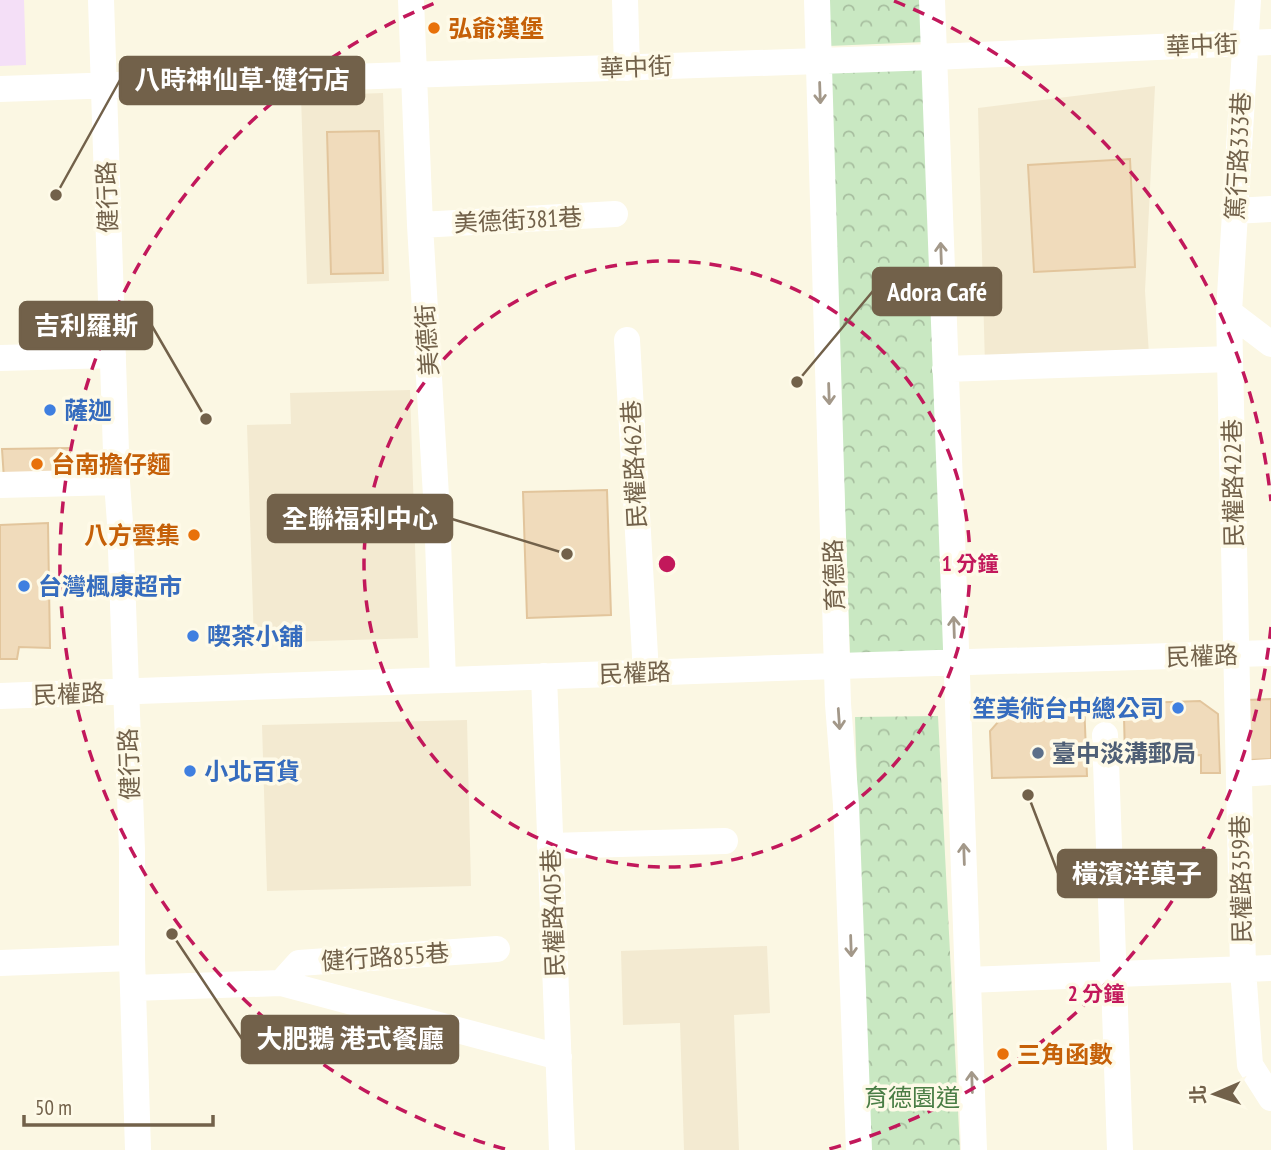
<svg xmlns="http://www.w3.org/2000/svg" width="1271" height="1150" viewBox="0 0 1271 1150" font-family="'PT Sans Narrow','Noto Sans TC',sans-serif">
<style>
.residential{fill:#f3ead1}
.education{fill:#f4dff7}
.forest{fill:url(#forest-crowns)}
.building{fill:#f0dbbb;stroke:#e2c59c;stroke-width:2}
.lines{fill:none;stroke-linecap:round;stroke-linejoin:round}
.minor{stroke:#fff;stroke-width:26}
.oneway{stroke:#a39889}
.ring{fill:none;stroke:#c2185b;stroke-width:3.5;stroke-dasharray:12 9}
.food-dot{fill:#e8710a;stroke:#fefae8;stroke-width:2.5}
.shop-dot{fill:#3f7fe0;stroke:#fefae8;stroke-width:2.5}
.service-dot{fill:#5c6f8a;stroke:#fefae8;stroke-width:2.5}
.labels{text-anchor:middle;dominant-baseline:central;stroke-width:7;stroke-linejoin:round;paint-order:stroke}
.food-label{font-size:24px;font-weight:bold;fill:#c56008;stroke:#fefae8;text-anchor:start}
.street-label{font-size:24px;fill:#72614a;stroke:#fefae8}
.shop-label{font-size:24px;font-weight:bold;fill:#366cbe;stroke:#fefae8;text-anchor:start}
.service-label{font-size:24px;font-weight:bold;fill:#4e5e75;stroke:#fefae8;text-anchor:start}
.park-label{font-size:24px;fill:#4a7d45;stroke:#fefae8}
.centre{fill:#c2185b;stroke:#fefae8;stroke-width:3.5}
.ring-label{font-size:21px;text-anchor:middle;font-weight:bold;fill:#c2185b;stroke:#fefae8;stroke-width:7;stroke-linejoin:round;paint-order:stroke}
.leader{fill:none;stroke:#72614a;stroke-width:2.5}
.callout-dot{fill:#72614a;stroke:#fefae8;stroke-width:2.5}
.callout{fill:#72614a;stroke:#72614a;stroke-width:2.5}
.callout-label{font-size:26px;text-anchor:middle;font-weight:bold;fill:#fff}
</style>
<defs>
<pattern id="forest-crowns" width="20" height="18" patternUnits="userSpaceOnUse" patternTransform="scale(1.75)"><rect width="20" height="18" fill="#c9e8c2"/><path d="M2 6a3 3 0 1 1 6 0M12 15a3 3 0 1 1 6 0" fill="none" stroke="#a8bfa0"/></pattern>
</defs>
<rect width="100%" height="100%" fill="#fbf7e3"/>
<!-- residential -->
<path class="residential" d="M1155,86L1145,291L1149,355L985,365L978,108Z
M383,93L389,281L307,284L301,96Z
M410,390L418,638L254,643L247,425L291,424L290,393Z
M467,720L471,886L267,891L262,725Z
M767,946L770,1013L734,1015L739,1150H684L680,1023L623,1025L621,951Z"/>
<!-- education -->
<path class="education" d="M0,0H24L26,65L0,66Z"/>
<!-- forest -->
<path class="forest" d="M826,0H923L925,42L828,46Z
M926,64L948,652L850,653L829,69Z
M938,716L960,1150H868L855,717Z"/>
<!-- building -->
<path class="building" d="M379,131L383,273L331,274L327,132Z
M1130,159L1135,267L1034,272L1028,165Z
M70,448V479H4L2,449Z
M607,490L611,615L527,618L523,492Z
M48,523L50,648L19,647L17,659H0V525Z
M1271,699V759L1249,760L1247,700Z
M1200,701L1218,714L1220,773H1201V755L1125,757L1124,717L1140,703Z
M1084,702L1087,776L992,778L990,731L1014,704Z"/>
<g class="lines">
<!-- minor -->
<path class="minor" d="M101,0L117,482L120,523L132,850V958L138,1150
M411,0L420,225L437,513L443,680
M625,0L627,68
M817,0L838,704L846,805L859,1150
M932,0C946,383 961,767 974,1150
M1248,0L1229,312L1230,359L1243,969L1250,1065L1271,1098
M0,89L934,57L1271,42
M1234,211L1271,209
M420,225L615,214
M1229,312L1271,344
M627,340L646,673
M0,358L113,355
M945,369L1230,359
M0,485L117,482
M544,676L562,1150
M0,696L806,667L1271,653
M1105,735L1120,1150
M1239,774L1271,772
M550,846L725,841
M0,963L132,958
M968,980L1271,968
M281,983L299,963L497,949
M133,988L281,983L559,1057"/>
</g>
<!-- one-way arrows -->
<defs><path id="oneway-shaft" d="M-6 0H5M1.5-3L5.5 0L1.5 3" fill="none" stroke-width="1.6" stroke-linecap="round" stroke-linejoin="round" transform="scale(1.75)"/></defs>
<g class="oneway">
<use href="#oneway-shaft" transform="translate(820 93) rotate(88)"/>
<use href="#oneway-shaft" transform="translate(941 253) rotate(-92)"/>
<use href="#oneway-shaft" transform="translate(829 394) rotate(88)"/>
<use href="#oneway-shaft" transform="translate(954 627) rotate(-92)"/>
<use href="#oneway-shaft" transform="translate(839 719) rotate(86)"/>
<use href="#oneway-shaft" transform="translate(964 854) rotate(-92)"/>
<use href="#oneway-shaft" transform="translate(851 946) rotate(88)"/>
<use href="#oneway-shaft" transform="translate(972 1082) rotate(-92)"/>
</g>
<!-- distance rings -->
<g class="ring">
<circle cx="667" cy="564" r="303"/>
<path d="M1271 627A607 607 0 0 1 829 1149M505 1149A607 607 0 0 1 440 1M894 1A607 607 0 0 1 1271 501"/>
</g>
<!-- markers -->
<g class="food-dot">
<circle cx="434" cy="28" r="7"/>
<circle cx="37" cy="464" r="7"/>
<circle cx="194" cy="535" r="7"/>
<circle cx="1003" cy="1054" r="7"/>
</g>
<g class="shop-dot">
<circle cx="50" cy="410" r="7"/>
<circle cx="24" cy="586" r="7"/>
<circle cx="193" cy="636" r="7"/>
<circle cx="1178" cy="708" r="7"/>
<circle cx="190" cy="771" r="7"/>
</g>
<circle class="service-dot" cx="1038" cy="753" r="7"/>
<g class="labels">
<!-- food labels -->
<g class="food-label">
<text x="448" y="28">弘爺漢堡</text>
<text x="51" y="464">台南擔仔麵</text>
<text x="180" y="535" text-anchor="end">八方雲集</text>
<text x="1017" y="1054">三角函數</text>
</g>
<!-- street labels -->
<g class="street-label">
<text transform="translate(1202 45) rotate(-2)">華中街</text>
<text transform="translate(636 67) rotate(-2)">華中街</text>
<text transform="translate(1238 156) rotate(-87)">篤行路333巷</text>
<text transform="translate(107 197) rotate(-92)">健行路</text>
<text transform="translate(518 220) rotate(-3)">美德街381巷</text>
<text transform="translate(427 340) rotate(-94)">美德街</text>
<text transform="translate(634 464) rotate(-93)">民權路462巷</text>
<text transform="translate(1233 483) rotate(-91)">民權路422巷</text>
<text transform="translate(834 575) rotate(-92)">育德路</text>
<text transform="translate(1202 656) rotate(-2)">民權路</text>
<text transform="translate(635 673) rotate(-2)">民權路</text>
<text transform="translate(69 694) rotate(-2)">民權路</text>
<text transform="translate(129 764) rotate(-92)">健行路</text>
<text transform="translate(1241 879) rotate(-91)">民權路359巷</text>
<text transform="translate(553 913) rotate(-92)">民權路405巷</text>
<text transform="translate(385 957) rotate(-4)">健行路855巷</text>
</g>
<!-- shop labels -->
<g class="shop-label">
<text x="64" y="410">薩迦</text>
<text x="38" y="586">台灣楓康超市</text>
<text x="207" y="636">喫茶小舖</text>
<text x="1164" y="708" text-anchor="end">笙美術台中總公司</text>
<text x="204" y="771">小北百貨</text>
</g>
<!-- service labels -->
<g class="service-label">
<text x="1052" y="753">臺中淡溝郵局</text>
</g>
<!-- park labels -->
<g class="park-label">
<text x="912" y="1097">育德園道</text>
</g>
</g>
<circle cx="667" cy="564" r="10" class="centre"/>
<g class="ring-label">
<text x="970" y="571">1 分鐘</text>
<text x="1096" y="1001">2 分鐘</text>
</g>
<!-- callouts -->
<path class="leader" d="M56 195L120 80M797 382L873 291M206 419L152 326M567 554L452 519M1028 795L1058 873M172 934L242 1039"/>
<g class="callout-dot">
<circle cx="56" cy="195" r="7"/>
<circle cx="797" cy="382" r="7"/>
<circle cx="206" cy="419" r="7"/>
<circle cx="567" cy="554" r="7"/>
<circle cx="1028" cy="795" r="7"/>
<circle cx="172" cy="934" r="7"/>
</g>
<g class="callout">
<rect x="120" y="57" width="244" height="47" rx="7"/>
<rect x="873" y="268" width="128" height="47" rx="7"/>
<rect x="20" y="302" width="132" height="47" rx="7"/>
<rect x="268" y="495" width="184" height="47" rx="7"/>
<rect x="1058" y="850" width="158" height="47" rx="7"/>
<rect x="242" y="1016" width="216" height="47" rx="7"/>
</g>
<g class="callout-label">
<text x="242" y="89">八時神仙草-健行店</text>
<text x="937" y="301">Adora Café</text>
<text x="86" y="335">吉利羅斯</text>
<text x="360" y="528">全聯福利中心</text>
<text x="1137" y="883">橫濱洋菓子</text>
<text x="350" y="1048">大肥鵝 港式餐廳</text>
</g>
<!-- north arrow -->
<g transform="translate(1215 1094) rotate(268)" stroke="#fefae8" stroke-width="5" paint-order="stroke">
<path d="M0-5L12 26L0 18L-12 26Z" fill="#72614a"/>
<text y="-10" font-size="19" font-weight="bold" text-anchor="middle" fill="#72614a">北</text>
</g>
<!-- scale -->
<path d="M24 1115v10h189v-10" fill="none" stroke="#72614a" stroke-width="3.5"/>
<text x="35" y="1115" font-size="21" fill="#72614a" stroke="#fefae8" stroke-width="5" paint-order="stroke">50 m</text>
</svg>
